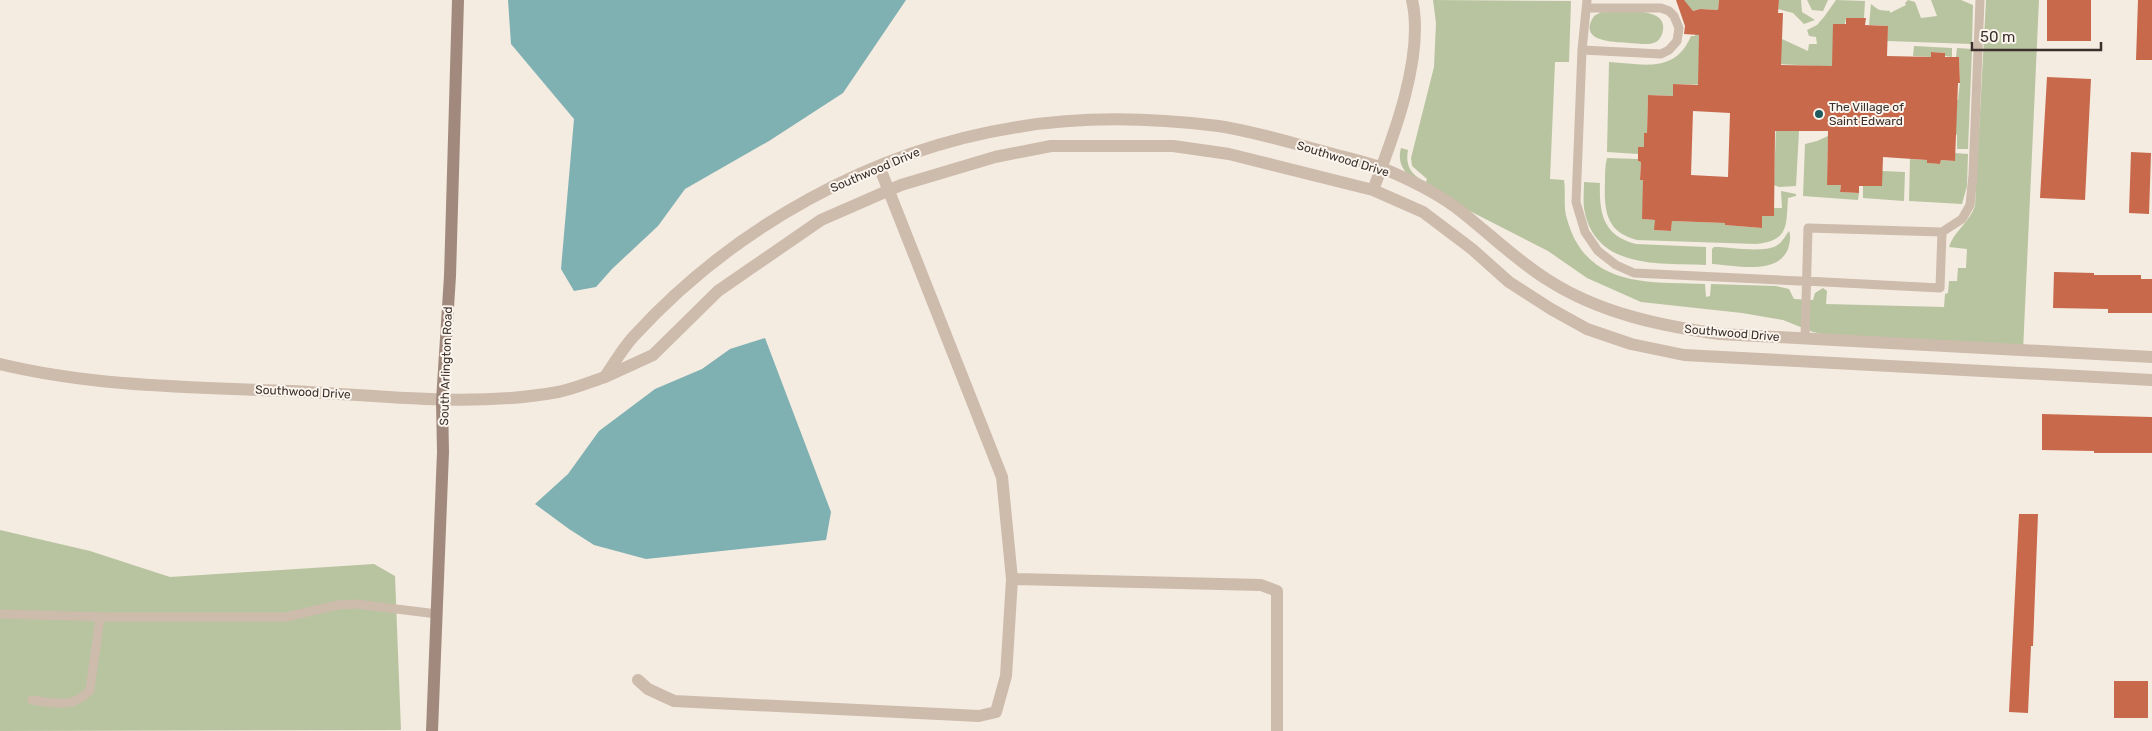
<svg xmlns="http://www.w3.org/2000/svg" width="2152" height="731" viewBox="0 0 2152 731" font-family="Rubik,sans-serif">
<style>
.green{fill:#b8c4a0}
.water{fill:#7fb0b2}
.building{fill:#c8694b;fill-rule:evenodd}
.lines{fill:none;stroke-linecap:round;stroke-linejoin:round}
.service{stroke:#cdbbac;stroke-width:9}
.minor{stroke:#cdbbac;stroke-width:12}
.secondary{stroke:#a18a7d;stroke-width:12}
.poi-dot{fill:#1f5a5e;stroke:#fbf5ee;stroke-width:2}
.labels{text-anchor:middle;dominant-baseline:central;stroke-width:4;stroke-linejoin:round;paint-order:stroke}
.poi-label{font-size:12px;fill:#3b302b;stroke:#fbf5ee;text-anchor:start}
.street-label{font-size:12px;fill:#3b302b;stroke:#fbf5ee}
</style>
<rect width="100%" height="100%" fill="#f4ebe1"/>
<!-- green -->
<path class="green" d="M1433,0L1571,1L1569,62H1555L1550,179L1564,180C1566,193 1563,207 1567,219C1586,288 1648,282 1705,284L1706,297L1710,296L1711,284L1776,286L1789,289L1794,299L1813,300L1815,293L1823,288L1827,291L1826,304L1944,307L1945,294L1948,293L1949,281H1957L1958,268H1966L1967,249L1949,247C1954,231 1969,223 1975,206L1986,0H2039L2023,351L1847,339L1813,332L1783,320L1742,313L1641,302L1587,278L1548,251L1421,186C1408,175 1396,167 1401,148L1408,150C1405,166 1411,175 1426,182L1427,179L1412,166L1411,158L1434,67L1436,23Z
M1679,0H1719L1718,10L1700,9L1693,11Z
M1779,0H1801L1802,12L1815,20L1804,24L1793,13L1778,9Z
M1807,0H1828L1823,11L1812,10Z
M1836,0L1865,1L1864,18H1846L1836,67L1777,64L1782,39L1808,51L1809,44H1817L1816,37L1809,36L1807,30L1817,25L1824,17Z
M1908,0L1915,2L1921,18L1937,16L1931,0H1961L1973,5L1972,44L1887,41L1888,26L1869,25L1871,4C1880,11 1878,10 1890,11V13L1906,5L1905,3Z
M1603,11C1618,12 1661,7 1663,25C1664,31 1661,39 1656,42C1648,46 1637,43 1629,43C1613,42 1577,42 1594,16Z
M1696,24L1722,85L1673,84V96L1648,95L1647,133H1644V147H1638V154L1607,152L1609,62C1643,64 1675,74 1691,36H1695Z
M1914,46L1952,48V57L1945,56V53L1932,52L1931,57L1913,56Z
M1957,48L1972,49L1968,149H1957V135L1909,99L1958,100L1960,82L1959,57H1956Z
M1776,126L1799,131L1796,186L1779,187L1774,185Z
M1828,136L1827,185H1841L1840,192L1859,193L1858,200L1803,196L1805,144L1817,141Z
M1955,153L1968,154L1967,186L1962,204L1909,201L1910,159L1927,160V163L1940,164L1941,160L1955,161Z
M1607,158L1638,159V161L1641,162L1640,180H1645L1642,219L1655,220V230L1671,231L1672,221L1725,223V225L1762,228V216H1774V208H1782L1781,191L1796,194V196L1788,198C1786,226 1789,241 1756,244L1637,240C1605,232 1604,209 1605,181C1605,174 1605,165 1607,158Z
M1882,171L1905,172L1904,201L1863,198V186H1882Z
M1584,182L1600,183C1599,213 1603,236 1636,244L1706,247V265C1660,263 1594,270 1584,208C1583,200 1584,190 1584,182Z
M1789,231C1791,235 1790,243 1788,249C1777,276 1735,265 1712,264V249L1714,247C1730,247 1762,253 1776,246C1783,242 1785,236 1789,231Z
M0,530L90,551L170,577L374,564L395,576L401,730L0,731Z"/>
<!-- water -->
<path class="water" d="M508,0H906L843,93L769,141L685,189L658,226L612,269L596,287L574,291L561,269L574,119L511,44Z
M765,338L831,512L826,540L646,559L594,545L569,529L535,504L568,474L599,431L655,389L702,369L730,349Z"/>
<!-- building -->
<path class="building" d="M1676,0H1684L1693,11L1700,9L1718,10L1719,0H1779L1778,13H1783L1781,65L1832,66L1833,24H1846V18H1866L1865,25L1888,26L1887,56L1931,57V52L1945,53V57H1959L1960,83H1958L1955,161L1941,160L1940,164L1927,163V160L1883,157L1882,186H1859V193L1840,192L1841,185H1827L1828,131H1775L1774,216H1762V228L1725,225V223L1672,221L1671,231L1654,230L1655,220L1642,219L1643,180H1640L1641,162L1638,161V147H1644V133H1647L1648,95L1673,96V84L1698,85L1699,35L1684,34L1685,26ZM1693,111L1730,113L1728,177L1691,175Z
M2047,0H2091V41H2047Z
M2138,0H2152V60H2136Z
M2047,77L2091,79L2085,200L2040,198Z
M2131,152L2151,153L2149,214L2129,213Z
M2054,272L2094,273V275H2141V279H2152V313H2108V309L2053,308Z
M2042,414L2152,417V453H2094V451L2042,450Z
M2019,514H2038L2033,646H2031L2028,713L2009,712Z
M2114,681H2148V718H2114Z"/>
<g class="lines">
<!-- service -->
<path class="service" d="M1587,0L1582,50L1576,202L1585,232L1598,251L1616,265L1634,273L1799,281H1806L1940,288L1942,232L1808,228C1807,264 1806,301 1805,338
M1582,50L1661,54L1669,50L1677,41L1679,28L1674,16L1669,11L1661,8H1587
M1942,232L1962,219L1970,205L1973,175L1980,0
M0,614L107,617H286L338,605L356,604L437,614
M32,700C55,703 73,709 90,690L100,617"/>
<!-- minor -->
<path class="minor" d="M1373,190C1393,138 1425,55 1412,0
M2152,357L1720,334C1661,326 1599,313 1548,280C1514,259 1486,230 1454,206C1433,191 1406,178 1382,168C1363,161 1342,157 1322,151C1288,142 1253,131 1218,126C1153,118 1083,116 1018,127C872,150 734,227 634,336C623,348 614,363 605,377L653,355L718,291L821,220L901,185L995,157L1051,146H1173L1229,154L1373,190L1423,212L1472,249L1509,282L1551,309L1587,329L1631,344L1684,355L2152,380
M0,364C95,387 193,387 290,391C379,395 469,408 558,392C574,389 590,382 605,377
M1012,579L1261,585L1277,591V731
M638,680L648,689L674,701L979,716L996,712L1006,676L1012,579L1002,477L879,166"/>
<!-- secondary -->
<path class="secondary" d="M432,731L443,452L442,401L450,276L458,0"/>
</g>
<!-- markers -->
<circle class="poi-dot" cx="1819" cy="114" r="5"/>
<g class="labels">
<!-- poi labels -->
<g class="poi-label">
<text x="1829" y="107">The Village of<tspan x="1829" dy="14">Saint Edward</tspan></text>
</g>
<!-- street labels -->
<g class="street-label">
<text transform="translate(1343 159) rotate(17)">Southwood Drive</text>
<text transform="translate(875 170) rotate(-23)">Southwood Drive</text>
<text transform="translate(1732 333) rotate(5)">Southwood Drive</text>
<text transform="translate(446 366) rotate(-88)">South Arlington Road</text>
<text transform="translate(303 392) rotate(3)">Southwood Drive</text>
</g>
</g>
<!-- scale -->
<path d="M1972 42v8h129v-8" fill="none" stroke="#3b302b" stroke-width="2.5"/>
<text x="1980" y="42" font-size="15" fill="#3b302b" stroke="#fbf5ee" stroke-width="4" paint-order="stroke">50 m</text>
</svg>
